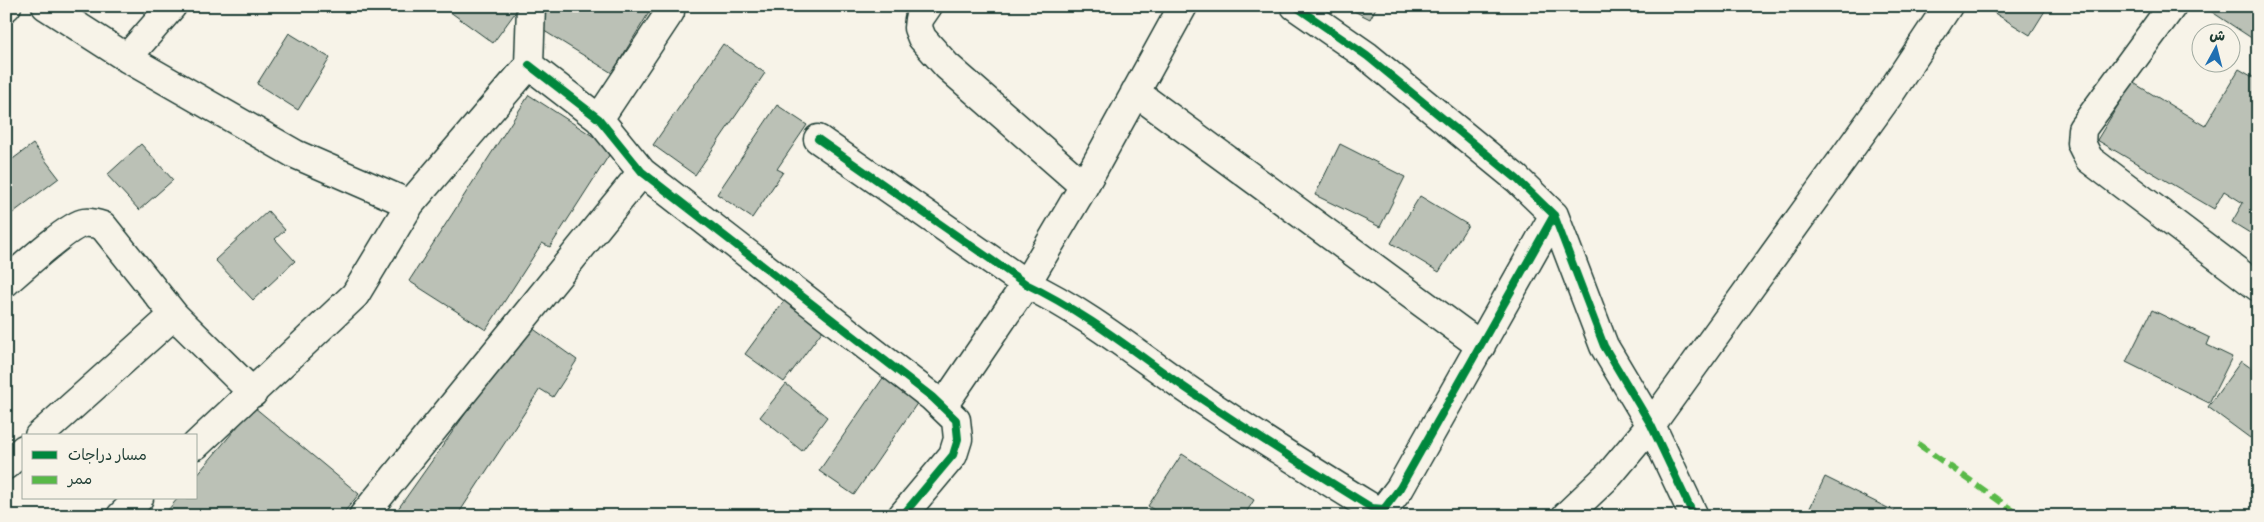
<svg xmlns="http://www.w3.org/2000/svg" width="2264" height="522" viewBox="0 0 2264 522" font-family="Delius,'Playpen Sans Arabic',sans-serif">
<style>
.building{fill:#bbc1b6;stroke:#1f3d34}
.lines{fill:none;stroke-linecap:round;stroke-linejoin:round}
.minor-casing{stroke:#1f3d34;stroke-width:31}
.minor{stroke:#f7f3e8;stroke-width:28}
.quiet{stroke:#58b947;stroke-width:6;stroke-dasharray:12 6;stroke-linecap:butt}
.cycleway-casing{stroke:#f7f3e8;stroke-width:11}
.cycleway{stroke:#00873e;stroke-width:8}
</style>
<rect width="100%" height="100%" fill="#f7f3e8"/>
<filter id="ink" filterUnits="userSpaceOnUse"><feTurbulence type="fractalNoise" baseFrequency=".02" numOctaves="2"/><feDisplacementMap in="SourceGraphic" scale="10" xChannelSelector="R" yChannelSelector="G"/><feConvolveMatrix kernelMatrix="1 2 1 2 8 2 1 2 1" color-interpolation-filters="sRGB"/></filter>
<g filter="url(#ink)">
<!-- building -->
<path class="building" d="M442,6H520L493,43Z
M544,6H653L612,73L533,24Z
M1344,6H1377L1370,19Z
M1983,6H2048L2030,35Z
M2211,6H2258V31L2253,39L2209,10Z
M289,33L330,58L298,110L257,84Z
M723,44L765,73L695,175L653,145Z
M2239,69L2258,80V238L2232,222L2243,203L2224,191L2214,209L2097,140L2132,82L2205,126Z
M529,95L613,149L550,247L542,243L486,330L409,281Z
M777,105L807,125L777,169L783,172L752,218L717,194Z
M33,144L59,178L6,218V164Z
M141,144L173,180L139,210L107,175Z
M1340,144L1405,177L1380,227L1315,195Z
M1420,196L1468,225L1439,272L1391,243Z
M268,211L285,230L275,239L295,261L253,300L215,260Z
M786,298L826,326L784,382L745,354Z
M2152,310L2210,338L2207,345L2232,357L2209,403L2126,362Z
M528,325L577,360L553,397L540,389L457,516H393Z
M2241,361L2258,373V428L2250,438L2208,407Z
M885,375L920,399L854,495L819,471Z
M786,384L827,417L802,451L760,417Z
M254,407L359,494L341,516H163L178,498H196V476Z
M1182,454L1254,500L1244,516H1163L1148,506Z
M1825,477L1904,516H1806Z"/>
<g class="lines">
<!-- minor casing -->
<g class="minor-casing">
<path id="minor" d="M46,6L127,58L295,154L410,204
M928,6L919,19L918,28L922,38L947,66L1084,186
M1295,6L1367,56L1517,179L1554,215L1604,346L1651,425L1694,516
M2172,6L2082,129L2081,143L2089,159L2258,287
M6,7L7,6
M127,58L172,6
M529,65L599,119L642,172L932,397L956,420L958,439L953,455L902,516
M1135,92L1481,346
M599,119L670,12
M818,139L1026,284C1083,311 1133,351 1184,387C1246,430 1309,469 1372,508L1384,509L1400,488L1554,215
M6,282C20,270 69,225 84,223C91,222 97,224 103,226L174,315L253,393
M943,406L1026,284L1084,186L1183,6
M39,436L174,315
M196,445L355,295L410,204L529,65L531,6
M6,465L24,449
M121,516L139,498
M363,516L642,172
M1566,516L1610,474L1651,425L1889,95L1948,6"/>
</g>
<!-- minor -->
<use href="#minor" class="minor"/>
<!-- quiet -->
<path class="quiet" d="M1918,444L2021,516"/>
<!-- cycleway casing -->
<g class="cycleway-casing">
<path id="cycleway" d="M1295,6L1367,56L1517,179L1554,215L1604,346L1651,425L1694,516
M529,65L599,119L642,172L932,397L956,420L958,439L953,455L902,516
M818,139L1026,284C1083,311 1133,351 1184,387C1246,430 1309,469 1372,508L1384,509L1400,488L1554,215"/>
</g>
<!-- cycleway -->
<use href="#cycleway" class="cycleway"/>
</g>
</g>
<!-- margin -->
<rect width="2264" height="522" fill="none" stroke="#f7f3e8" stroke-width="25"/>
<rect x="12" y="12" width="2239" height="497" fill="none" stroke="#1f3d34" stroke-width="2" filter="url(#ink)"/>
<!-- legend -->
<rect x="22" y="434" width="175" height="65" fill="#f7f3e8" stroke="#a1aaa0"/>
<rect x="32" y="451" width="25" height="8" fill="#00873e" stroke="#a1aaa0"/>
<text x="68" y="460" font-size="15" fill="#1f3d34">مسار دراجات</text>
<rect x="32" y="476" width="25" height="8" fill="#58b947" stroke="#a1aaa0"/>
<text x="68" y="484" font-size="15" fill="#1f3d34">ممر</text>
<!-- north arrow -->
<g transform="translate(2216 48) rotate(7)"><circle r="24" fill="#f7f3e8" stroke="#a1aaa0"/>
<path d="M0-4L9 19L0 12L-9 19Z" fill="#1f6fb2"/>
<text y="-8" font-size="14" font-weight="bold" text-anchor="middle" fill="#1f3d34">ش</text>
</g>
</svg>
